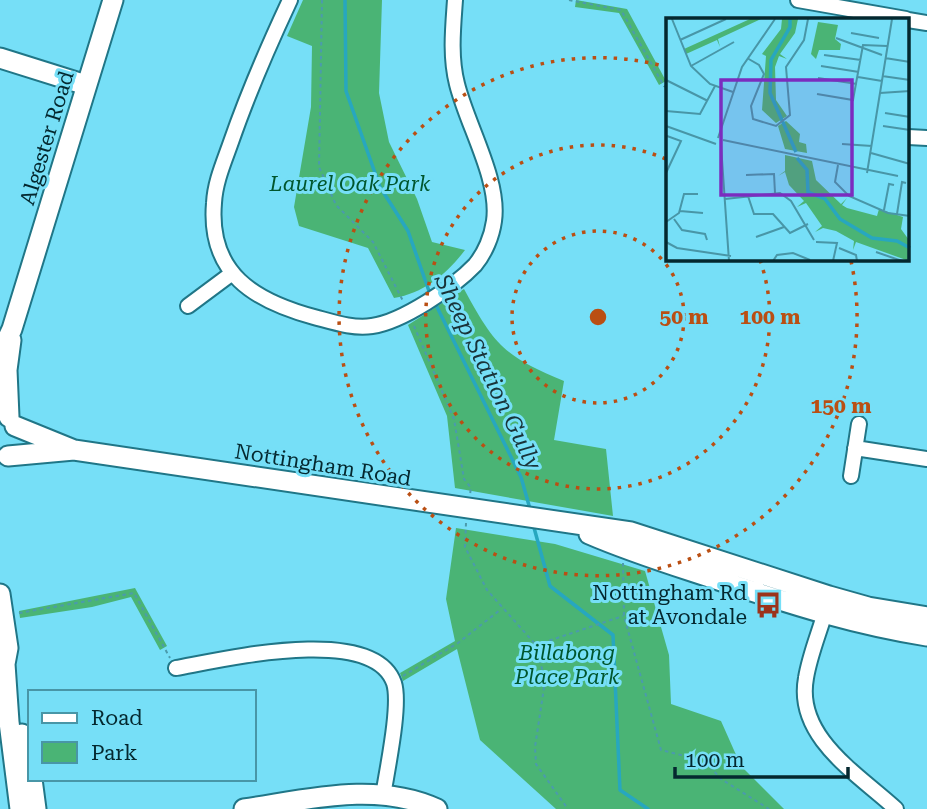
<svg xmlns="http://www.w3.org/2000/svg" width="927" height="809" viewBox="0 0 927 809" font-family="'Roboto Serif',serif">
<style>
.green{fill:#4ab475}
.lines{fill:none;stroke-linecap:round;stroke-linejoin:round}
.stream{stroke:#27a7bf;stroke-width:3.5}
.street-casing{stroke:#207687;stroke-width:18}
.secondary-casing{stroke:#207687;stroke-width:23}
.path{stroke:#4b9bac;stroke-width:2;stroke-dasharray:3.5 3.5;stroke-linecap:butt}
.street{stroke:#fff;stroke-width:14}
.secondary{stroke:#fff;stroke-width:19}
.ring{fill:none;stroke:#ba4f13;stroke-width:3.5;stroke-dasharray:3.5 7}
.labels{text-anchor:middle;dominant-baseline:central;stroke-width:6;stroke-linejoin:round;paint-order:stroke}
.street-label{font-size:21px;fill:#04282f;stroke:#76dff7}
.park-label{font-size:21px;font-style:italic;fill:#00562d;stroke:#76dff7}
.poi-label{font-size:21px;fill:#04282f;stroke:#76dff7;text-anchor:end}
.water-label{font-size:23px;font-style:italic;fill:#193339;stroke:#76dff7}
.inset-river{fill:none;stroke:#27a7bf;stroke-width:3.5}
.inset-road{fill:none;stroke:#4896a7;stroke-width:2}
.view{fill:#7b2cbf;fill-opacity:0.15;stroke:#7b2cbf;stroke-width:3.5}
.inset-edge{fill:none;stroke:#04282f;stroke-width:3.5}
.centre{fill:#ba4f13;stroke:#76dff7;stroke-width:3.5}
.ring-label{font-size:21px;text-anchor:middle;font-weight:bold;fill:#ba4f13;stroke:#76dff7;stroke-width:6;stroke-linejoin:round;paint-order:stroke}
</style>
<rect width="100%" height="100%" fill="#76dff7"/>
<!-- green -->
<path class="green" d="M303,0H382L379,93L389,142L417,199L432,242L465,250C447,274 424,293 394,298L368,248L299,226L294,207L311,107L312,46L287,36Z
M576,0L627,9L666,81L659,85L619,13L575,7Z
M464,289C495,346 504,356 564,381L554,440L606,449L613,516L455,488L447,416L408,325Z
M456,528L555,544L645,571L669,655L671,704L721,721L741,766L784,809H556L480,740L457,649L403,681L400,673L455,641L446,599Z
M135,588L167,646L160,650L131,597L92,607L20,618L19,611Z"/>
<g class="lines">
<!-- stream -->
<path class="stream" d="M345,0L346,91L380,187L408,231L430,294
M434,301L521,477L530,509
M533,524L550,586L613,635L620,790L648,809"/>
<!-- street casing -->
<g class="street-casing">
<path id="street" d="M290,0C268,47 248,93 231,142C224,162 215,182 214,203C208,274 255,301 314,317C333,322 353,329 372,326C402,322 454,287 475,265C485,253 492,236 494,221C500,180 467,125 457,84C450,57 453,28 455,0
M798,0L906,19
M908,20L927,23
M908,137L927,138
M188,306L231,274
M855,448L927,459
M851,476L859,424
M827,605C821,629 810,653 806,678C795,737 858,774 896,809
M176,668C221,660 373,623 394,683C401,705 387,770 383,796"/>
</g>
<!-- secondary casing -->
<g class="secondary-casing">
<path id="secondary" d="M0,58L86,85
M0,355L12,329L113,0
M9,417L7,370L11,340
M15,426L74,450L631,532L829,596L868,607L927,617
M8,456L74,450
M589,534C635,554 683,568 730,584C797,606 857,625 927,636
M0,594L8,648L5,664L9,722L20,809
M22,734L30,770
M32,779L36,809
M244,809C306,800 376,781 437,809"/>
</g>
<!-- path -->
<path class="path" d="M322,0L319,167L336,205L373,242L403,301
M569,0L621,10L664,86L668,88
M414,326L454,419L464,479L471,488L470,494
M466,523L465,547L487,590L536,645L545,681L535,747L536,764L568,809
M623,563L624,616L661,750L705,761L721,779L769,809
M19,613L134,593L170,658
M536,645L623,616
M403,676L458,643L500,610"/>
<!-- street -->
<use href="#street" class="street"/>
<!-- secondary -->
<use href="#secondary" class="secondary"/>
</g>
<!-- distance rings -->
<g class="ring">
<circle cx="598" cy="317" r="86"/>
<path d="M760 260A172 172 0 1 1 668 160"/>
<path d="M851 261A259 259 0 1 1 667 67"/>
</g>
<!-- icons -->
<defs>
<g id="bus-bare" transform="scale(2.1)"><path d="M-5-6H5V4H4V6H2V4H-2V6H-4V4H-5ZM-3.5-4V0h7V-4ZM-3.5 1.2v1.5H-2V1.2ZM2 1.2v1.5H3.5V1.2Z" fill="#9c331b" stroke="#76dff7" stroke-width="2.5" paint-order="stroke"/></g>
</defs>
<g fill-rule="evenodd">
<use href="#bus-bare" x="768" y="605"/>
</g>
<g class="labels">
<!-- street labels -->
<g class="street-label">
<text transform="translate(47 138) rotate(-73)">Algester Road</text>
<text transform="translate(323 465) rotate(9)">Nottingham Road</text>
</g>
<!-- park labels -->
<g class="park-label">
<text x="350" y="184">Laurel Oak Park</text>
<text x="567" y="653">Billabong<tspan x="567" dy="24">Place Park</tspan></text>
</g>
<!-- poi labels -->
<g class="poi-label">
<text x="747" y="593">Nottingham Rd<tspan x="747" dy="24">at Avondale</tspan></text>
</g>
<!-- water labels -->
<g class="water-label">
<text transform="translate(488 372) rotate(64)">Sheep Station Gully</text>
</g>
</g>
<!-- overview -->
<g transform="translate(666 18)">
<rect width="243" height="243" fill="#76dff7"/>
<path d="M84,1H95L52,21L54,29L51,22L20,36L18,31ZM116,1H132L129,15L114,36L121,41L113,38L109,49L110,82L121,98L110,105L96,92L100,38L96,36L115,11ZM152,4L172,7L169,21L175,26L174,32H153L150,41L145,36ZM120,103L134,116L133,124L140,126L141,135L119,131L112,108ZM119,137L146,143L150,162L175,186L181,180L176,187L181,190L211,198L213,191L237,199L235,211L243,222V243L190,224L187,232L188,223L170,213L157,210L149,214L156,208L140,185L131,189L138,183L123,167L119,154L112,158L119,153Z" fill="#4ab475"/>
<path class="inset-river" d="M124,1V9L105,42L104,75L130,134M131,140L141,152L142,174L159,181L174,201L206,220L231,223L244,230"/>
<path class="inset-road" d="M6,1L25,48L44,66L67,74M185,15L213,20M170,20L216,37M14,22L60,1M158,37L195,42M81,40L93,47L98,56L85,88L87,101L110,108L124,97L120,49L138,22L142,1M219,40L244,44M25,48L68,24M155,48L193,54M216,58L244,62M192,59L216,63M152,60L191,66M0,62L42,83M214,75L244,73M151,76L187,82L197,27L221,28M0,93L34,96L49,68M219,95L244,99M0,108L50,126M217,108L244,112M52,120L76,49L109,1M57,122L232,158M176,126L206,128M55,127L63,243M205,135L244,146M172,147L169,164L183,178L222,195L244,198M0,155L15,123L1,118M201,155L226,1M80,157L108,156L109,175M82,178L88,196H107L124,215L142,206M59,181L114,175L125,183L148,222M218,192L223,166L228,167M14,193L37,195M231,196L236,164L240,165M8,201L16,212L39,216L41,222M0,204L13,195L18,176H32M90,219L118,209M0,224L11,230L65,238M150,224L171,225L167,243M173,230L190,237L191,243M210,234L236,243M107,243L111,237L127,235L144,242"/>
<path class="view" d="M55,62H186V177H55Z"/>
<rect width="243" height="243" class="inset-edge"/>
</g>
<circle cx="598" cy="317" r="10" class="centre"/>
<g class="ring-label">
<text x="684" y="324">50 m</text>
<text x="770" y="324">100 m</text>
<text x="841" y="413">150 m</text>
</g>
<!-- legend -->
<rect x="28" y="690" width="228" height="91" fill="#76dff7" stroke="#4896a7" stroke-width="2"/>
<rect x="42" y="713" width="35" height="10" fill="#ffffff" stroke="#4896a7" stroke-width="2"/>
<text x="91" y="725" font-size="21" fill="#04282f">Road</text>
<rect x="42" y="742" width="35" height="21" fill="#4ab475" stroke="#4896a7" stroke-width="2"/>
<text x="91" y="760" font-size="21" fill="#04282f">Park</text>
<!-- scale -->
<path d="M675 767v10h173v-10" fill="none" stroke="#04282f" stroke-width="3.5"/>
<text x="685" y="767" font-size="21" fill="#04282f" stroke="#76dff7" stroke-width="5" paint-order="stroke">100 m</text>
</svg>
